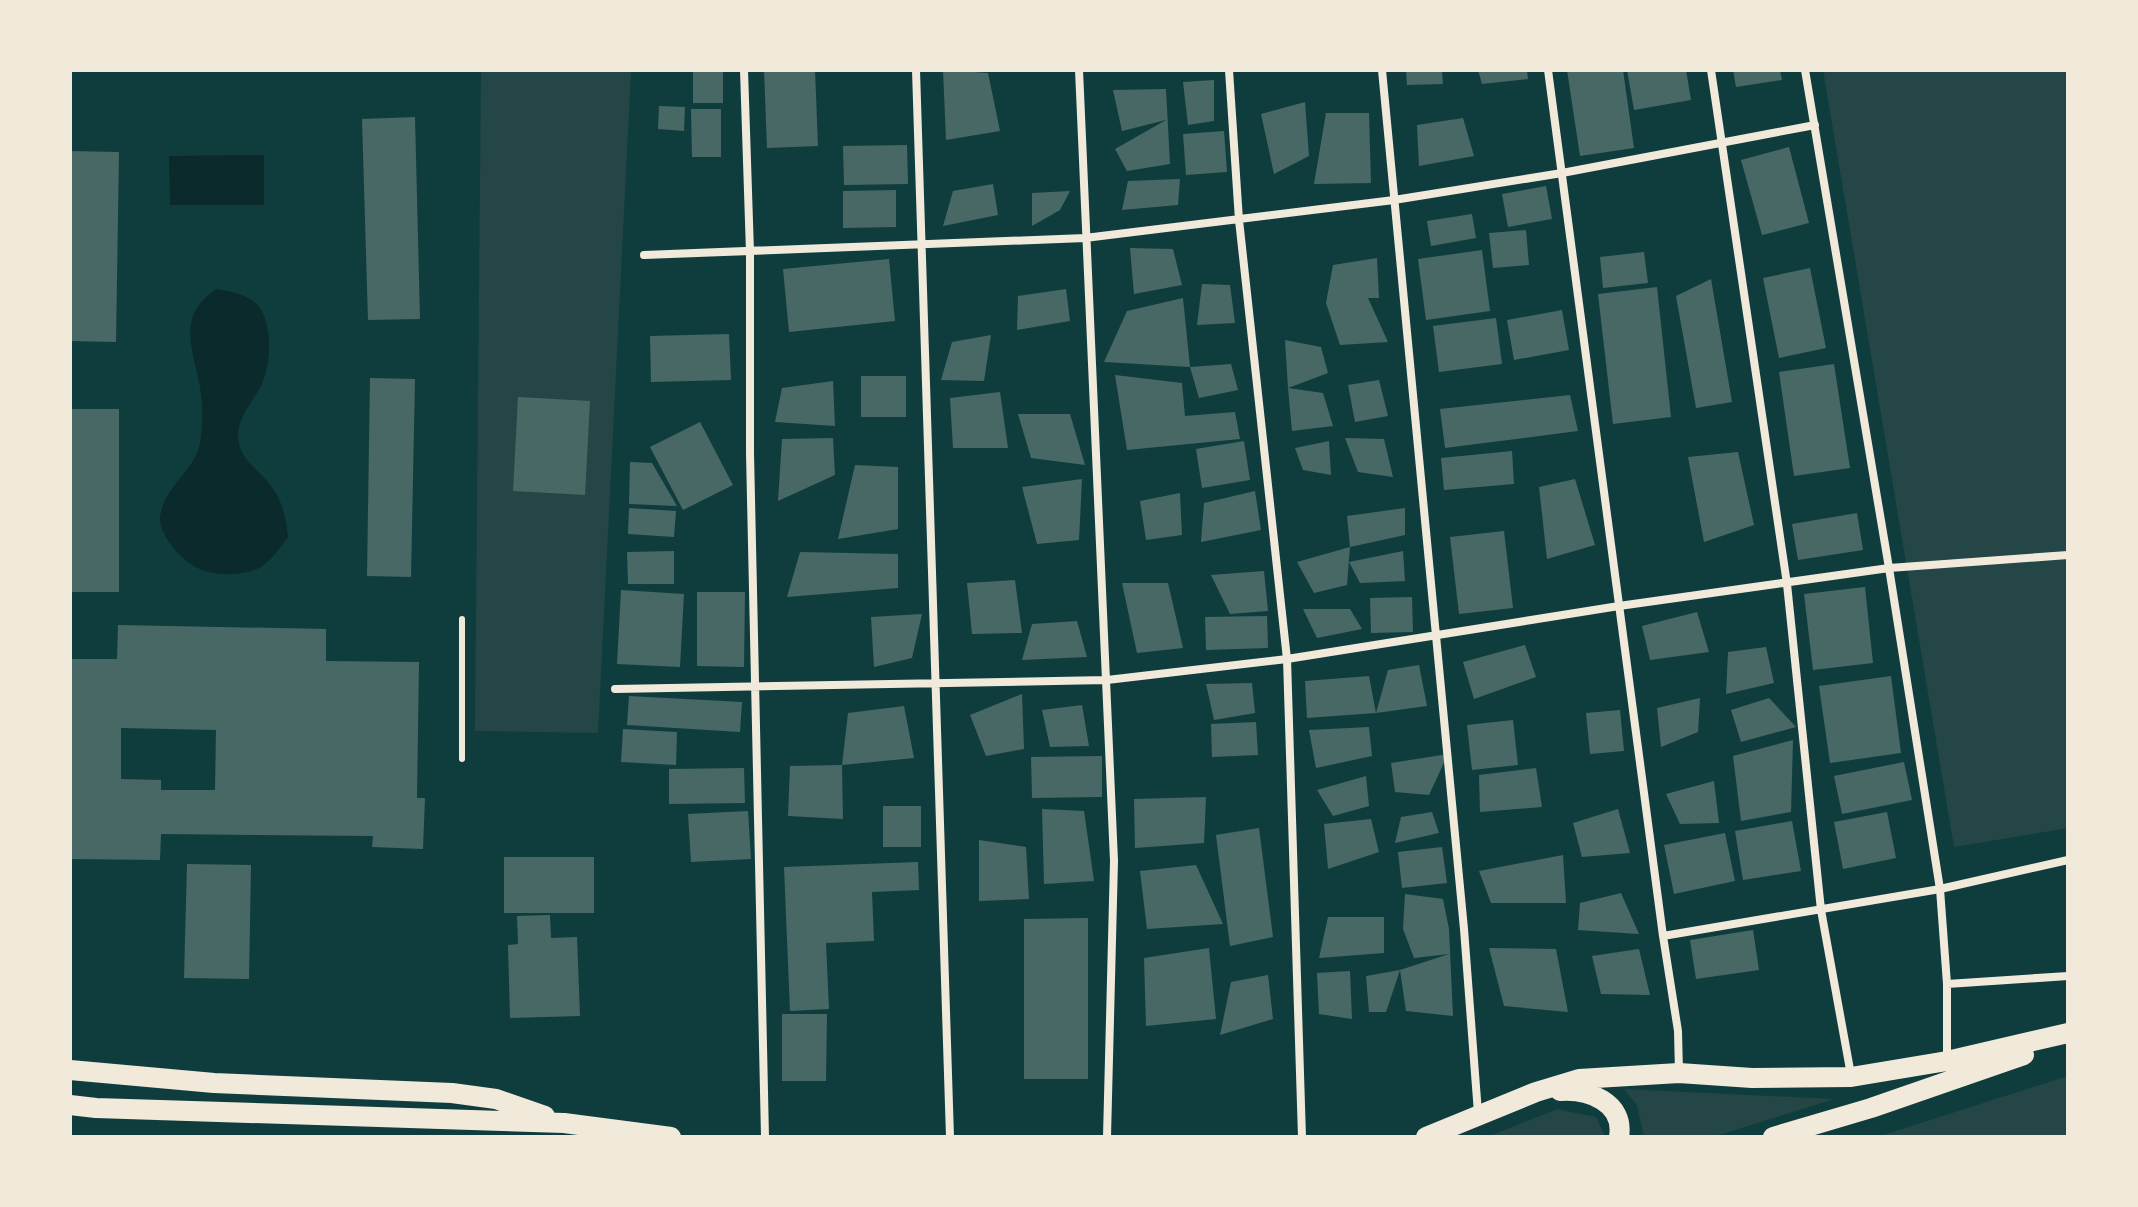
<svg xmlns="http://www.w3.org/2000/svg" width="2138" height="1207" viewBox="0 0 2138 1207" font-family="'Work Sans',sans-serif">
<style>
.green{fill:#244646}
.water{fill:#0a2a2b}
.building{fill:#486865;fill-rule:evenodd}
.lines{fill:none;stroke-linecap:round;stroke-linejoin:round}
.service{stroke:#f1e9da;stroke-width:6}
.minor{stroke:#f1e9da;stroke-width:8}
.primary{stroke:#f1e9da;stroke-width:20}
</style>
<rect width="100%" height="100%" fill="#0f3d3e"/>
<!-- green -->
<path class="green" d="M481,70H631L598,733L475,731Z
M1823,70H2068V828L1954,847Z
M2068,1076V1137H1877Z
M1624,1089L1834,1099L1713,1137H1644L1637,1105Z
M1557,1109L1596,1117L1604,1134L1602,1137H1487Z"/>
<!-- water -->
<path class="water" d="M264,155V205H170L169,156Z
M216,289C230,291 251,295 260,308C273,329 271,364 261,386C253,401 238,417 238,436C238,459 259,469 271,486C283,502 286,518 288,537C280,547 271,562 259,568C243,575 221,576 205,571C186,566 160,538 160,518C162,488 196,470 200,443C203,424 203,400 199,382C191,343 178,316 216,289Z"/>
<!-- building -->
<path class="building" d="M693,70H723V103H693Z
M764,70H815L818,146L767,148Z
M943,70L988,73L1000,131L946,140Z
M1406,70H1442L1443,84L1407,85Z
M1478,70H1527L1528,79L1482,84Z
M1567,70H1623L1634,148L1580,156Z
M1627,70H1686L1691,100L1634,110Z
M1733,70H1780L1782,80L1736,87Z
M1214,80V121L1188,125L1183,82Z
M1166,89L1170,164L1127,171L1115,149L1166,120L1122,131L1113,90Z
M1305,102L1309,156L1274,174L1261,114Z
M659,106L685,107L684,131L658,129Z
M691,109H721V157H692Z
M1326,113H1369L1371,183L1314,184Z
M415,117L420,319L368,320L362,119Z
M1463,118L1474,156L1419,166L1417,125Z
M1224,131L1227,172L1186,175L1183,134Z
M907,145L908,184L844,185L843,146Z
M1789,147L1809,223L1762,235L1741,160Z
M70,151L119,152L116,342L70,341Z
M1180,179L1178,205L1122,210L1128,181Z
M993,184L998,215L943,226L953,191Z
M1546,186L1552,219L1508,227L1502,194Z
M896,190V227L843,228V191Z
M1070,191L1060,210L1032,226V193Z
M1472,214L1476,238L1431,246L1427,221Z
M1526,230L1529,265L1493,268L1489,233Z
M1130,248L1173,249L1182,285L1134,294Z
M1482,250L1490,311L1426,320L1418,259Z
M1644,252L1648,283L1603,288L1600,257Z
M1377,258L1379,298H1368L1388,342L1340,345L1326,303L1333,265Z
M889,259L895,321L789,332L783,269Z
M1810,268L1826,348L1779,358L1763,278Z
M1711,279L1732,402L1696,408L1676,296Z
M1202,284L1230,285L1235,323L1197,325Z
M1657,287L1671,417L1613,424L1598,294Z
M1066,289L1070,321L1017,330L1018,296Z
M1183,298L1190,367L1231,364L1238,390L1199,398L1190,367L1104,362L1127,311Z
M1562,310L1569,350L1514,360L1507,320Z
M1496,318L1502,364L1439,372L1433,326Z
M729,334L731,380L651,382L650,336Z
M991,335L984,381L941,380L952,342Z
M1285,340L1321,347L1328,373L1288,388L1323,393L1333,426L1292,431L1288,388Z
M1834,364L1850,468L1794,476L1779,372Z
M1115,375L1182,383L1185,416L1235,412L1240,439L1127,450Z
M861,376H906V417H861Z
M370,378L415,379L411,577L367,576Z
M1379,380L1388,416L1355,422L1348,385Z
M833,381L835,426L775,422L782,388Z
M1000,392L1008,448H953L950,398Z
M1570,395L1578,431L1445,448L1440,409Z
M518,397L590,401L585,495L513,491Z
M70,409H119V592H70Z
M1018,414H1070L1085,465L1031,458Z
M700,422L733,485L683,510L650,447Z
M833,438L835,475L778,501L782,439Z
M1345,438L1384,439L1393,477L1358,472Z
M1244,441L1250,480L1202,488L1196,449Z
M1329,441L1331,475L1303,470L1295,448Z
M1512,451L1514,484L1444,490L1441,458Z
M1738,452L1754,525L1704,542L1688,457Z
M630,462L652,463L677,506L629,504Z
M855,465L898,467V529L838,539Z
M1082,479L1079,540L1037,544L1022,487Z
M1575,479L1595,545L1547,559L1539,487Z
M1255,491L1261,530L1201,542L1204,503Z
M1180,493L1182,535L1146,540L1140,501Z
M629,508L676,511L674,537L628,534Z
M1405,508V535L1350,547L1347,516Z
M1857,513L1863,550L1798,560L1792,524Z
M1504,531L1513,608L1459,614L1450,537Z
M1350,547L1347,585L1314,593L1297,562Z
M674,551V584H628L627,552Z
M1403,551L1405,581L1360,583L1349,562Z
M800,552L898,554V588L787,597Z
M1264,571L1268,611L1230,614L1211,575Z
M1015,580L1022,633L972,634L967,583Z
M1122,583H1168L1183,648L1137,653Z
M1865,587L1873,663L1813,670L1804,594Z
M621,590L684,594L680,667L617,664Z
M697,592H745L744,667L697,666Z
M1412,597L1413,632L1371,633L1370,598Z
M1303,609H1350L1362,629L1317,638Z
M1697,612L1709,652L1650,660L1642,626Z
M922,614L912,658L874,667L871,617Z
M1267,616L1268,648L1206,650L1205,617Z
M1077,621L1087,657L1022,660L1032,624Z
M118,625L326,629V661L419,662L417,798H425L423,849L372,847L373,836L161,834L160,860L70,859V659H117ZM121,728L216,730L215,790H161V780L121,779Z
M1525,645L1536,677L1474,699L1463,662Z
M1766,647L1774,683L1726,694L1728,652Z
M1419,665L1427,706L1376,713L1388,670Z
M1369,676L1376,713L1307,718L1305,681Z
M1891,676L1901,753L1830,763L1819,686Z
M1252,683L1255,713L1214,720L1206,684Z
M1022,694L1024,749L986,756L970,715Z
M629,696L742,702L740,732L627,725Z
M1700,698L1698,732L1661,747L1657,708Z
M1769,698L1796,727L1741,742L1731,710Z
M1082,705L1089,746L1050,747L1042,710Z
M904,706L914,758L842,765L848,713Z
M1620,710L1624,751L1590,754L1586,713Z
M1513,720L1518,765L1472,770L1467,725Z
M1256,722L1258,755L1212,757L1211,724Z
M1369,727L1372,756L1316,768L1309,730Z
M623,729L677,732L676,765L621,762Z
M1793,740L1791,812L1741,821L1733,756Z
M1448,754L1429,795L1395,792L1391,763Z
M1102,756V797L1032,798L1031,757Z
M1904,762L1912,800L1842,814L1834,776Z
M842,765L843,819L788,816L790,766Z
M744,768L745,803L669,804V769Z
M1536,768L1542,807L1480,812L1479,775Z
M1366,776L1369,806L1333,816L1317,790Z
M1714,781L1719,823L1680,824L1666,794Z
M1206,797L1204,843L1135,848L1134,799Z
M883,806H921V847H883Z
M1042,809L1084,811L1094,881L1044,884Z
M1618,809L1630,853L1582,857L1573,823Z
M748,811L751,859L691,862L688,814Z
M1432,812L1439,833L1395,843L1401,817Z
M1887,812L1896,858L1843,869L1834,822Z
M1371,819L1379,852L1328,869L1324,824Z
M1792,821L1801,871L1743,880L1735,831Z
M1259,828L1273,937L1230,946L1216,835Z
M1725,833L1735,881L1674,894L1664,845Z
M979,840L1026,847L1029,899L979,901Z
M1442,847L1447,883L1402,888L1398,852Z
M1563,855L1566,903H1491L1479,871Z
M504,857H594V913H504Z
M918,862L919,890L872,892L874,941L826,943L829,1009L790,1011L784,867Z
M187,864L251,865L249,979L184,978Z
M1196,865L1223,924L1147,929L1140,871Z
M1621,893L1639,934L1578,930L1580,903Z
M1405,894L1443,899L1449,929L1453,1016L1406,1011L1400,970L1449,954L1414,958L1403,929Z
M550,915L551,938L577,937L580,1016L510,1018L508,945L518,944L517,916Z
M1328,917H1384V953L1319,958Z
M1088,918V1079H1024V919Z
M1753,930L1759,970L1696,979L1690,940Z
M1209,948L1216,1019L1146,1026L1144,958Z
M1489,948L1556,949L1568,1012L1504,1006Z
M1639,949L1650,995L1601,994L1592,956Z
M1400,970L1386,1012H1369L1366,976Z
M1350,971L1352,1019L1319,1014L1317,973Z
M1268,975L1273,1019L1220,1035L1231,982Z
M782,1014H827L826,1081H782Z"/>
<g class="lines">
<!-- service -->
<path class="service" d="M462,759V619"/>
<!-- minor -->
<path class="minor" d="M744,70L750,252V453L765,1137
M916,70L950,1137
M1079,70L1114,861L1107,1137
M1229,70L1239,220L1287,659L1302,1137
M1382,70L1464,929L1478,1113
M1548,70L1663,936L1678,1031L1679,1072
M1711,70L1787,584L1821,910L1851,1075
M1805,70L1889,568L1940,889L1947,984V1061
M644,255L1085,238L1394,200L1562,173L1815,125
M615,689L1107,680L1287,659L1619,606L1889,568L2068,555
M1663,936L1940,889L2068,860
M1947,984L2068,976"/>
<!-- primary -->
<path class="primary" d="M70,1070L214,1083L452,1093L496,1099L545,1116
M1560,1091C1588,1089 1625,1102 1619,1137
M70,1105L96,1108L564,1123L671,1137
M1426,1137L1536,1092L1579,1079L1679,1073L1752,1078L1851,1077L1947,1061L2068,1033
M1773,1137L1871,1108L2024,1055"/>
</g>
<!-- border -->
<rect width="2138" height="1207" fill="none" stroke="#f1e9da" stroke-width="144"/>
</svg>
